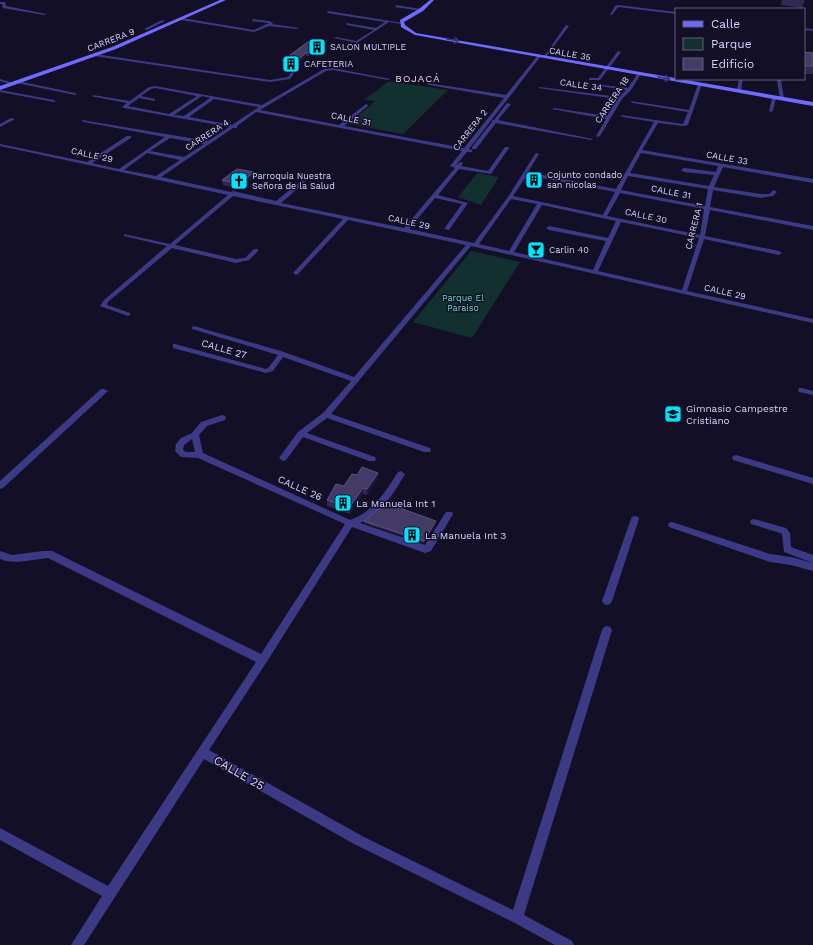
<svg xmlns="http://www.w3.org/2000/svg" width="813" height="945" viewBox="0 0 813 945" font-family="'Work Sans',sans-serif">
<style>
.green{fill:#12302f}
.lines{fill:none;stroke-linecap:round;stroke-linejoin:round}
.street{fill:#3d3a85;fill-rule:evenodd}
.secondary{fill:#6f6bff;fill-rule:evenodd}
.wall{fill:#312854}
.shaded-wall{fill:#1d163a}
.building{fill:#433a66;stroke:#5a527e}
.oneway{stroke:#38347d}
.labels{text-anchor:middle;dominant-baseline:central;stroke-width:3;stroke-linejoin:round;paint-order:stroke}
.far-street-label{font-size:9px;fill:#d9d4ff;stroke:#130f26}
.far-poi-label{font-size:9px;fill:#d9d4ff;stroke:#130f26;text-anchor:start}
.far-park-label{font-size:9px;fill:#5fe0c0;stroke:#130f26}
.far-quarter-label{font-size:10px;letter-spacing:1px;fill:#ffd6f0;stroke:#130f26}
.street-label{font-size:10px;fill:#d9d4ff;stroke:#130f26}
.poi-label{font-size:10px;fill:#d9d4ff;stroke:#130f26;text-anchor:start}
.near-street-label{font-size:12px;fill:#d9d4ff;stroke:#130f26}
</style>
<rect width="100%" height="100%" fill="#130f26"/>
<!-- green -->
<path class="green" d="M389,81L448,90L403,134L349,124L375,101L364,100Z
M477,173L499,177L481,205L458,197Z
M471,251L520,262L472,338L413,322Z"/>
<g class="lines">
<!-- street -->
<path class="street" d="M0,2H5L6,6L46,14L44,15L3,8L2,4H0Z
M396,5L421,9L423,10L421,11L395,7Z
M618,5L676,12V14L618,7L612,15H610L615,6Z
M328,11L403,23L401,24L389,22L357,43L334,38L336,37L356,41L374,30L347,25L346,23L376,28L385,22L327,13Z
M182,18L254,30L269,23L252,21L253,19L269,21L273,23L272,24L299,28L297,29L269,26L254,32L181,20Z
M162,20L165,21L147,30L144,29Z
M566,25L569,26L545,58H543Z
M804,28L813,29V31L804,30Z
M618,51L621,52L600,80H589V78H598Z
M95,54L270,80L288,77L296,65L299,66L290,79L270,82L94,56Z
M538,55L541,56L469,149L472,150V152H467L456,165L461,162L463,163L461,166L488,171L505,147H509V148L491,174L459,169L438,195L468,203L449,230L444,229L462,204L435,198L409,229L474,243L508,197L535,154L537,153L539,154L528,172L616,189L654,122L623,117L621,116V115L683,124L688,112L633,103L631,102V101L689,110L698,84L700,83L702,84L688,125L683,126L658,123L642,150L813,179V183L723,167L714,187L761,194H769L774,190L777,192L773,196L761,198L713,190L710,207L813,226V230L710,210L705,236L779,251L782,253L779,255L704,239L687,291L813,319V323L471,246L331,414L430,448L431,450L430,452H424L327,418L307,433L375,457L376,459L375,461H369L303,437L286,460L283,461L279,458L298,432L323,413L351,381L283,357L273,371L266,373L173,348V344H175L266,369L269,367L278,355L192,329V327L194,326L284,352L354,377L466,245L348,220L298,274L296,275L293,273L294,272L343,219L233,196L175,245L236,259L245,258L254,249H258V251L249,260L236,263L172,248L108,302L107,305L130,313V315L128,316L100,306L104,300L167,246L124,236V234L170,244L228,195L0,146V144L87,162L127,136H131V138L92,163L119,169L165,137L84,122L82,121V120L208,141L229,127L124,108L122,107L127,103L95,97H93V95L130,101L149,87L155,86L262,105L324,69L333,68L390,79L388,80L333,70L326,71L260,110L339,125L366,104L368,105V106L344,126L464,148L504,98L429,85L427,84L428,83L506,95ZM155,88L197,96L169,114L128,106L139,98L155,101V99L141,96L151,89ZM202,96L210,98L184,116L174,115ZM214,99L259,107L232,125L189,117ZM256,112L462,151L450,166L455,168L404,228L281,203L304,183L305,182L302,180L276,201L233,191L231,192L161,177L233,128H237V126ZM170,138L204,144L184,157L150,151ZM147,153L180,160L156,176L124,170ZM641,153L718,166L716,172L684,168L681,170L684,172L714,175L709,186L630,173ZM527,175L615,192L603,215L513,196ZM628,176L708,189L705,206L621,190ZM620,193L704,209L700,235L607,216ZM511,199L537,204L509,251L479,244ZM542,205L616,221L608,238L549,226L546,228L549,230L606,241L593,270L514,252ZM621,222L699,238L682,290L598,271Z
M638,73L641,74L631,90L622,99L600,136L598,137L596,136L606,119L552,109L554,108L607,116L617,99L538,88L540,87L619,97L626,90L593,85L595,84L628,88Z
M0,79L14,83L15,84L13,85L0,81Z
M739,79H743L741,90L739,91L737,90Z
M778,79L781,80L784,99L782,100L780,99L777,80Z
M18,81L75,93L77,94L75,95L17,83L16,82Z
M0,90L54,100L56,101L54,102L0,92Z
M774,97L776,98L773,111L771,112L769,111L772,98Z
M507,103L511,104L498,120L593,139L591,140L496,123L476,149H472V147L492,122V120H494Z
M11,118L15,119L0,127V124Z
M799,388H802L813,391V395L799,392L798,390Z
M101,389H104L108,391L3,488L0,489V481Z
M222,415L225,416L226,418L225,420L207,426L199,435L203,453L350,520C373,512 386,491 398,472L401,471L405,474C394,493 381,514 360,523L425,545L446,512H452L453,514L431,551L425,553L352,527L266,663L209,750L362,836L513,910L602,630L604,627L607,626L610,627L612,630L524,915L572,941L574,945H555L513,922L354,844L204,759L84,945H71L102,896L0,840V828L108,886L256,662L48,558L18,562L6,561L0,559V551L12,555L43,551H52L261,654L345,524L198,458L181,457L175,451L176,444L181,438L192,433L201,422ZM192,439L195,452H186L183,450L184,445Z
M736,455L813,478V484L733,460L732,458L733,456Z
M635,516L638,517L639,519L612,601L610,604L607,605L604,604L602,601L631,519L632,517Z
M754,519L786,528L790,533L791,547L813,555V563L784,552L782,534L780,533L751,524L750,522L751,520Z
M672,522L770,554L791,557L813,563V571L791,565L770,562L669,527L668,525L669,523Z"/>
<!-- secondary -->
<path class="secondary" d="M220,0H226L116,49L0,90V86L112,47Z
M430,0H434L423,11L404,22L405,25L416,33L813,102V106L415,35L401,27L400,20L419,9Z"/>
</g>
<!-- wall -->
<path class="wall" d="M782,0H805L802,8L781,5Z
M321,43V46L309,56H306L294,66L283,64L282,61Z
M804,52L813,53V74H804Z
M255,177L240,189L223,185L222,180Z
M525,178L538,179L533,185L524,183Z
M357,475L378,479L367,495L363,494L350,514L327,506V500Z
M364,521L436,523L424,543L364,523Z"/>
<!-- shaded-wall -->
<path class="shaded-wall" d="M321,43V46L309,56V53Z
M306,53V56L294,66V63Z
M254,172L255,177L240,189L239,184Z
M538,174V179L533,185L534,180Z
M378,473V479L367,495V489Z
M363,488V494L350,514L349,508Z
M436,521V523L424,543V541Z"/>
<!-- building -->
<path class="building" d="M309,41L321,43L309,53H306L294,63L282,61Z
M804,52L813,53V66H804Z
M237,169L254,172L239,184L222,180Z
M529,172L538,174L534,180L525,178Z
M362,467L378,473L367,489L363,488L349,508L327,500L336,484L344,486L352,474L357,475Z
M386,503L436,521L424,541L364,521Z"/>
<!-- one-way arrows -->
<defs><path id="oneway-shaft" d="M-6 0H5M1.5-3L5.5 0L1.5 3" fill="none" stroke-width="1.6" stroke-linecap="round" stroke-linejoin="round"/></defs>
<g class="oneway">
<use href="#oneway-shaft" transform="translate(453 40) rotate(9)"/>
<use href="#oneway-shaft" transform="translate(664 78) rotate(9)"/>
</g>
<!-- icons -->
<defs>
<g id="building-square" transform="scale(0.9)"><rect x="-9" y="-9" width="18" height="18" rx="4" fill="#00e5ff" stroke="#130f26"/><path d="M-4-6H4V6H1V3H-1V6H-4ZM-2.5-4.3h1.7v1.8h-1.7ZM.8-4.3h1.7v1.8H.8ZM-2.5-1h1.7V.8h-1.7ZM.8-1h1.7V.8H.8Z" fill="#111"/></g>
<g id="church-square" transform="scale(0.9)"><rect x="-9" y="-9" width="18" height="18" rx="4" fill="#00e5ff" stroke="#130f26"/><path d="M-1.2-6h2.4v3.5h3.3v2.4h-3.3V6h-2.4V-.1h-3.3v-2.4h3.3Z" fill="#111"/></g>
<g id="bar-square" transform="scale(0.9)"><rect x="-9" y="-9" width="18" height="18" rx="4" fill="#00e5ff" stroke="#130f26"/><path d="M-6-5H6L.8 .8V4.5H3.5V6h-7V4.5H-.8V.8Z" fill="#111"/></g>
<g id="school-square" transform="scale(0.9)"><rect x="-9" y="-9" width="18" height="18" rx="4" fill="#00e5ff" stroke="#130f26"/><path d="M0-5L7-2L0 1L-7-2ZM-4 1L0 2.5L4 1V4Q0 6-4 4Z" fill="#111"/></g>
</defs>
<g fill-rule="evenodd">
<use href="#building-square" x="317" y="47"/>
<use href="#building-square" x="291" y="64"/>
<use href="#building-square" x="534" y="180"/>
<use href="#church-square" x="239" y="181"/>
<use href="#bar-square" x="536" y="250"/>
<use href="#school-square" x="673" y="414"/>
<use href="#building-square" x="343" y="503"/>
<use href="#building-square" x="412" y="535"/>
</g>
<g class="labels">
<!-- far-street labels -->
<g class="far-street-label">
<text transform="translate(111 40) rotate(-21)">CARRERA 9</text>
<text transform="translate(570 54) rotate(10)">CALLE 35</text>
<text transform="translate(581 85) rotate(8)">CALLE 34</text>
<text transform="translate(612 100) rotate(-56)">CARRERA 1B</text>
<text transform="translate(351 119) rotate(11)">CALLE 31</text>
<text transform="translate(470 130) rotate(-52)">CARRERA 2</text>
<text transform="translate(207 135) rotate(-33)">CARRERA 4</text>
<text transform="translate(92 155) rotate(12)">CALLE 29</text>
<text transform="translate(727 158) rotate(10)">CALLE 33</text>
<text transform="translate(671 192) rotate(11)">CALLE 31</text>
<text transform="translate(646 216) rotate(12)">CALLE 30</text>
<text transform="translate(409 222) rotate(12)">CALLE 29</text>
<text transform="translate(694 226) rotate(-76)">CARRERA 1</text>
<text transform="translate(725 292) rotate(13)">CALLE 29</text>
</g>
<!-- far-poi labels -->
<g class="far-poi-label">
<text x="330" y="47">SALON MULTIPLE</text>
<text x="304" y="64">CAFETERIA</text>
<text x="547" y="175">Cojunto condado<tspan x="547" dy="10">san nicolas</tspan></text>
<text x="252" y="176">Parroquia Nuestra<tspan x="252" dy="10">Señora de la Salud</tspan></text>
<text x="549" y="250">Carlin 40</text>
</g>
<!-- far-park labels -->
<g class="far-park-label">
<text x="463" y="298">Parque El<tspan x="463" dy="10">Paraiso</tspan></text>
</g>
<!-- far-quarter labels -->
<g class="far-quarter-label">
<text x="418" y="78">BOJACÁ</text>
</g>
<!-- street labels -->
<g class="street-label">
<text transform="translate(224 349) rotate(16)">CALLE 27</text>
<text transform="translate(300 488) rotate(24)">CALLE 26</text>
</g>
<!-- poi labels -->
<g class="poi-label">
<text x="686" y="408">Gimnasio Campestre<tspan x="686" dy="12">Cristiano</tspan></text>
<text x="356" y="503">La Manuela Int 1</text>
<text x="425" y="535">La Manuela Int 3</text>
</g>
<!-- near-street labels -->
<g class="near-street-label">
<text transform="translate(239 773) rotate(30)">CALLE 25</text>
</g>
</g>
<!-- legend -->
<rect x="675" y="8" width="130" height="72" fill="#130f26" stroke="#625e7d"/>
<rect x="683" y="21" width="20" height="6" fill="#6f6bff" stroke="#625e7d"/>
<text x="711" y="28" font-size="12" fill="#d9d4ff">Calle</text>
<rect x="683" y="38" width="20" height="12" fill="#12302f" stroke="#625e7d"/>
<text x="711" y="48" font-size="12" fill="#d9d4ff">Parque</text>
<rect x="683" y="58" width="20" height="12" fill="#433a66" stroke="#625e7d"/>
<text x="711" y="68" font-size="12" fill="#d9d4ff">Edificio</text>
</svg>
